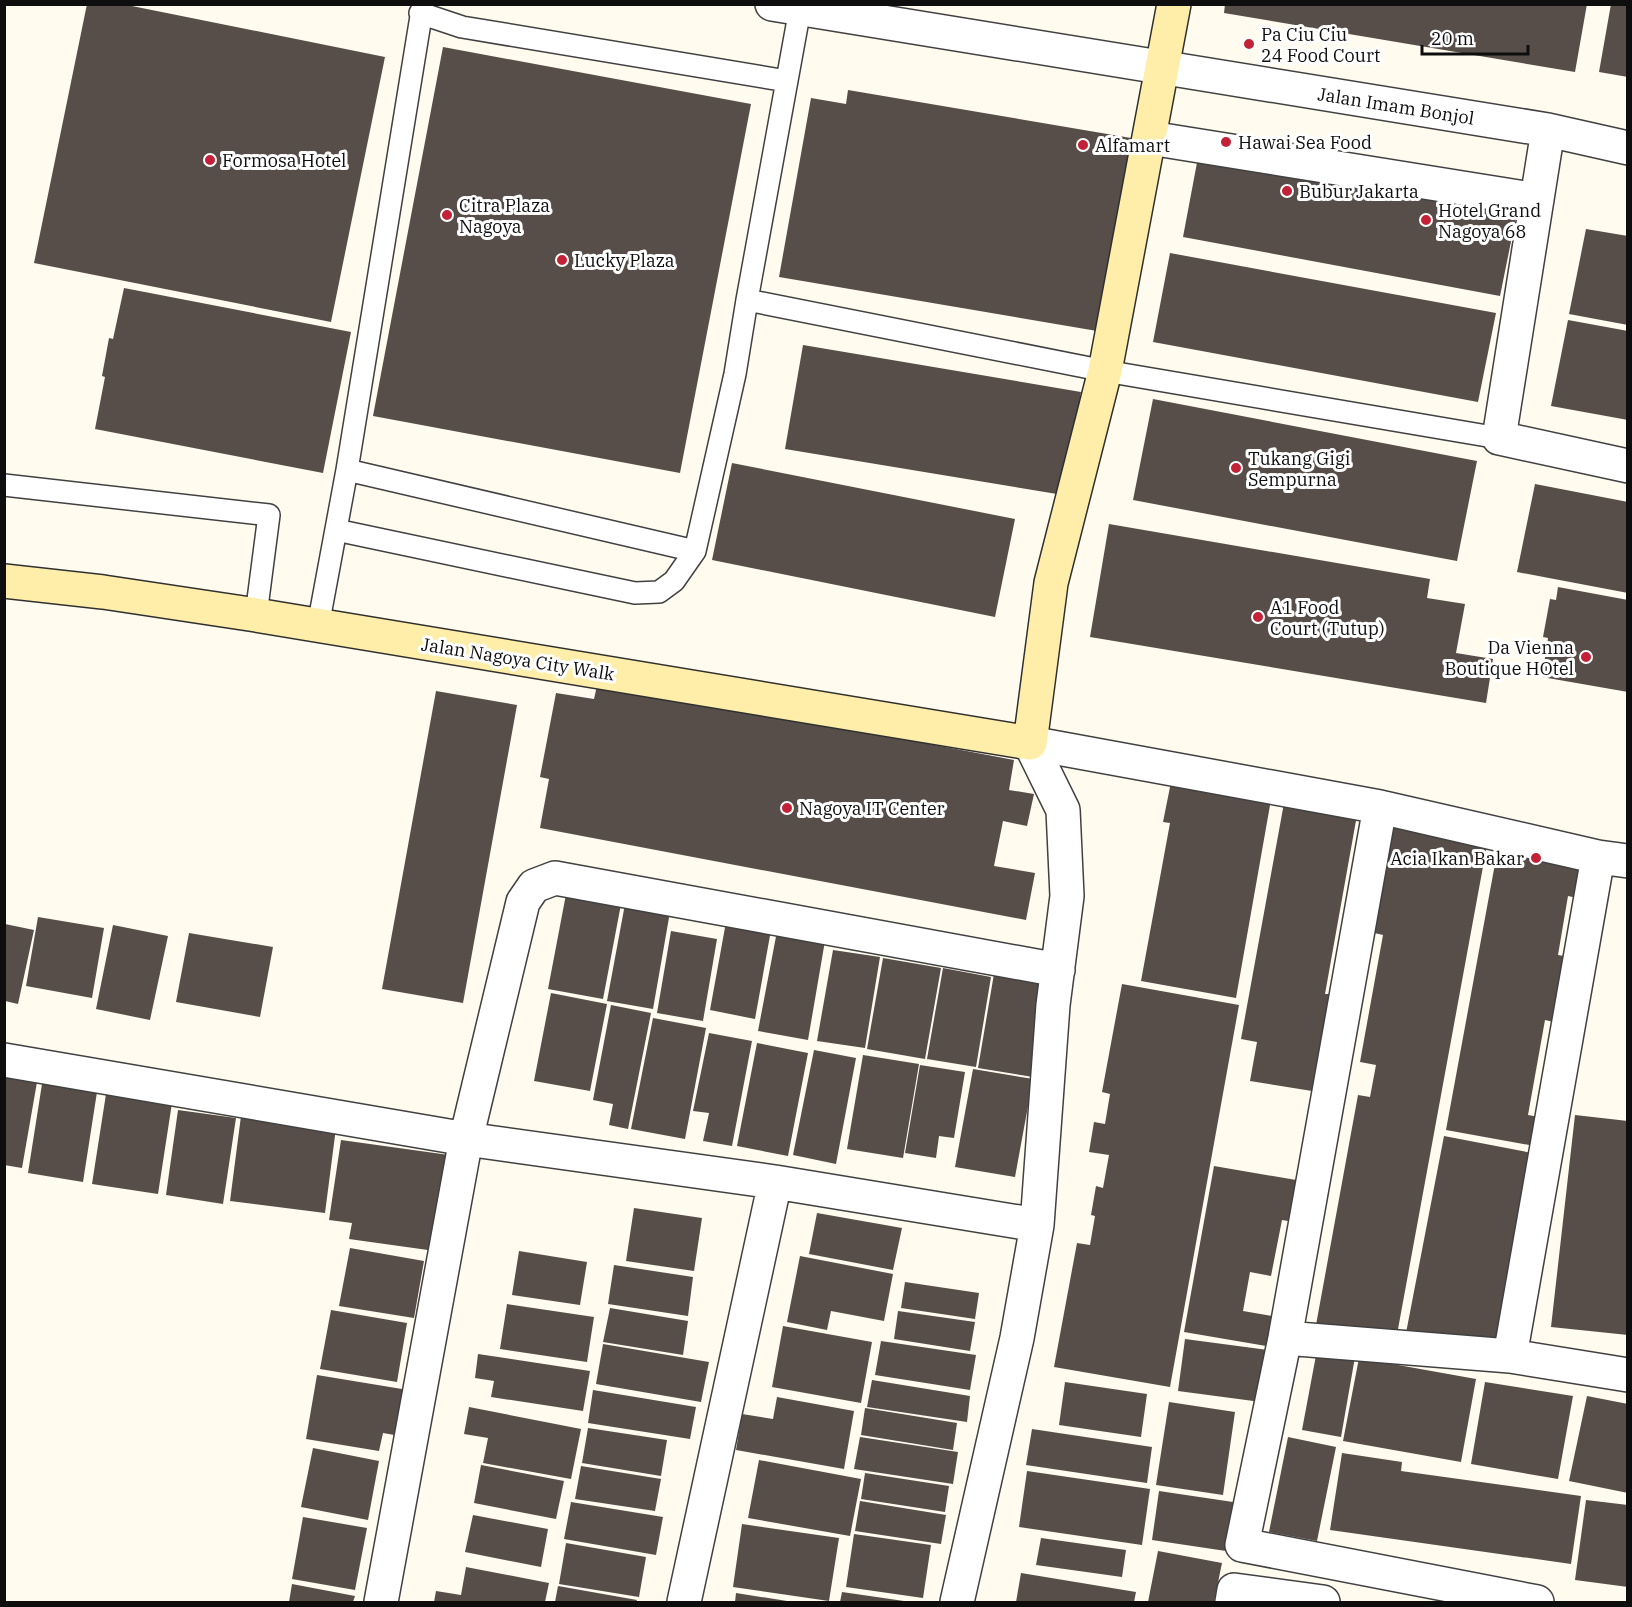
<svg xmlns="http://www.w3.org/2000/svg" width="1632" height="1607" viewBox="0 0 1632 1607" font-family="'IBM Plex Serif',serif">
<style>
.building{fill:#574e4a}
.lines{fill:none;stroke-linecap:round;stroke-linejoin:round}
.lane-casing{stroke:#414141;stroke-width:24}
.street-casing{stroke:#414141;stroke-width:36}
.secondary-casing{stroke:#303030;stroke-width:36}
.lane{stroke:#fff;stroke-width:21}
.street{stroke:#fff;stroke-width:33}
.secondary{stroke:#fea;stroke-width:33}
.poi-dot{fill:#c32137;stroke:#fff;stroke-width:2}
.labels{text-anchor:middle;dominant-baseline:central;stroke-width:6;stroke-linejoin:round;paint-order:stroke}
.poi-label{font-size:18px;fill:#0e0e0e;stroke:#fff;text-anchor:start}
.street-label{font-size:18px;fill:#0e0e0e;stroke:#fff}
</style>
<rect width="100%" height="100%" fill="#fffbef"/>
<!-- building -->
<path class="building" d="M87,4H122L385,57L331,322L34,263Z
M1225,4H1587L1575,72L1224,13Z
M1611,4H1628V77L1599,72Z
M443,47L751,104L680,473L373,416Z
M848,90L1131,138L1097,331L779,277L811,98L846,104Z
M1199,152L1517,212L1500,296L1183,237Z
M1586,229L1628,236V325L1569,314Z
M1170,253L1496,313L1478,402L1153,342Z
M124,288L351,332L323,473L95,429L105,377L102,376L109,338L113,339Z
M1568,320L1628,331V420L1551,406Z
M803,345L1081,392L1063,495L785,449Z
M1153,399L1477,461L1457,561L1133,500Z
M732,463L1015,519L995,617L712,560Z
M1535,484L1628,502V593L1517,572Z
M1109,524L1430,579L1427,598L1465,604L1456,653L1493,659L1486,703L1090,637Z
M1558,587L1628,600V692L1542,677L1548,638L1543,637L1550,599L1556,600Z
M598,681L1014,760L1009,790L1034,794L1027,826L1003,821L994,866L1035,873L1026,920L540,828L549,779L540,777L556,693L594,699Z
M436,691L517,705L463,1003L382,989Z
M1172,777L1272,794L1236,998L1141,981L1170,823L1163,822Z
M1284,803L1357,815L1325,994H1330L1312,1091L1250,1081L1257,1042L1241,1039Z
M1391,817L1489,834L1396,1340L1316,1325L1358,1095L1370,1097L1376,1065L1360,1062L1383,935L1370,932Z
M1499,842L1584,857L1577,898L1568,896L1558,955L1570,957L1558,1023L1545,1020L1528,1115L1545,1118L1540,1147L1446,1130Z
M567,889L622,899L603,999L548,989Z
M625,904L670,912L653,1009L607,1001Z
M38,917L104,928L92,998L26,986Z
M726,922L771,930L755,1019L710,1010Z
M5,924L34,930L18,1004L5,1001Z
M113,925L168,936L150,1020L96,1009Z
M778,926L826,935L808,1040L758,1031Z
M671,931L717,939L703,1021L657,1013Z
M189,933L273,947L260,1017L176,1002Z
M833,950L880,957L865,1048L817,1041Z
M883,958L941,968L925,1059L867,1049Z
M996,962L1052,972L1033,1077L978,1068Z
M943,968L991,977L976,1067L927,1059Z
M1122,984L1239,1005L1170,1387L1054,1367L1077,1243L1090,1245L1095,1216L1091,1215L1096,1186L1103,1188L1109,1155L1089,1152L1094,1122L1105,1124L1110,1094L1102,1092Z
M551,993L607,1004L590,1091L534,1081Z
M611,1005L651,1013L628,1129L609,1125L613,1104L593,1100Z
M653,1018L706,1028L685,1139L631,1129Z
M709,1033L752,1041L732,1146L703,1141L709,1113L693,1111Z
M757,1043L808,1053L788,1156L737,1146Z
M814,1050L856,1058L836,1164L793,1155Z
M863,1055L919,1064L903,1158L847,1149Z
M920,1065L965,1072L954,1138L939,1136L936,1158L905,1153Z
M973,1069L1033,1079L1015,1177L955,1167Z
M4,1076L37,1082L22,1168L4,1165Z
M42,1084L97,1092L83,1182L28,1173Z
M106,1094L172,1103L158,1194L92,1184Z
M178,1110L236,1118L223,1204L166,1195Z
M1575,1115L1628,1121V1335L1551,1327Z
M241,1116L336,1128L325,1213L230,1201Z
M1444,1136L1537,1154L1499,1351L1406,1333Z
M341,1140L449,1155L435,1251L349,1239L352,1223L329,1220Z
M1214,1166L1302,1181L1294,1222L1282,1220L1271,1276L1250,1272L1243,1311L1277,1317L1272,1347L1184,1332Z
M634,1208L702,1218L694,1271L626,1261Z
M817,1213L902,1228L893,1270L809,1254Z
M350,1248L424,1261L414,1318L339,1306Z
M519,1251L587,1262L580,1305L512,1295Z
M800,1256L893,1274L884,1321L831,1311L827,1330L787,1322Z
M614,1265L693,1277L688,1316L608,1304Z
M905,1282L979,1293L975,1319L901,1308Z
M507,1304L594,1317L587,1362L500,1349Z
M610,1308L688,1321L683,1355L603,1342Z
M331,1310L407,1323L397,1382L320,1369Z
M898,1311L975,1322L970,1351L894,1339Z
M783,1326L872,1342L861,1403L772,1387Z
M1185,1339L1268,1350L1261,1402L1178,1391Z
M881,1341L976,1355L970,1390L875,1375Z
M603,1344L709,1362L701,1402L596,1384Z
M1317,1350L1355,1357L1341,1437L1302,1430Z
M478,1354L590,1371L583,1411L491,1397L494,1381L475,1378Z
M1359,1358L1476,1379L1461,1462L1343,1441Z
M317,1375L408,1390L400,1436L383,1433L379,1451L306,1439Z
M872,1380L970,1396L967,1422L867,1407Z
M1065,1382L1147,1394L1141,1437L1059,1425Z
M1485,1382L1573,1396L1558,1479L1471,1464Z
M593,1390L696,1407L690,1439L588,1423Z
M1587,1396L1628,1404V1493L1569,1481Z
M777,1397L854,1411L844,1469L736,1450L742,1414L773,1419Z
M1169,1402L1235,1412L1223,1495L1156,1485Z
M469,1407L581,1429L571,1479L483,1463L488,1438L464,1434Z
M865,1408L957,1423L953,1450L861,1435Z
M588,1428L667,1440L661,1476L582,1463Z
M1032,1429L1152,1447L1147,1483L1026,1465Z
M860,1437L958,1452L953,1484L854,1469Z
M1288,1437L1336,1447L1317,1541L1269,1532Z
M313,1448L379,1461L368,1520L301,1507Z
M1342,1453L1402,1462L1401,1471L1581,1496L1571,1564L1330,1530Z
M759,1460L861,1479L850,1536L748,1518Z
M481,1465L564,1481L556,1519L474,1503Z
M581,1466L661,1479L655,1511L575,1499Z
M1027,1471L1150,1489L1142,1545L1019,1527Z
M865,1473L949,1486L945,1512L861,1499Z
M1159,1491L1233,1502L1226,1551L1152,1540Z
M1586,1500L1628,1505V1587L1575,1580Z
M860,1501L946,1515L941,1544L855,1531Z
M571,1502L663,1517L656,1555L564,1539Z
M473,1515L548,1529L541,1567L465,1552Z
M303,1517L367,1528L355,1590L292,1579Z
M742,1524L839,1538L829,1601L733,1587Z
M854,1534L931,1545L923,1598L846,1587Z
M1041,1538L1126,1550L1122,1577L1036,1565Z
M566,1543L646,1557L639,1597L559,1584Z
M1158,1551L1222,1563L1214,1602H1148Z
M466,1567L549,1583L545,1602H434L436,1591L461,1595Z
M1021,1573L1136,1592L1134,1602H1016Z
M292,1584L355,1596L353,1602H289Z
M558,1586L637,1600L636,1602H555Z
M842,1592L904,1601V1602H840Z
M736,1593L787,1601V1602H735Z"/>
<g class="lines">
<!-- lane casing -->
<g class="lane-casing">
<path id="lane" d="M420,13L462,27L787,81
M747,300L1105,371L1499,438
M347,470L423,4
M4,485L269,515L256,615
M336,530L635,593L659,592L674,581L695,551L735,374L747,300L800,9
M318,626L347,470L695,551"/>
</g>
<!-- street casing -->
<g class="street-casing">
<path id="street" d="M772,4L1548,130L1628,148
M1548,130L1499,438L1628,466
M1150,138L1537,200
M1030,743L1380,807L1598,857L1628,861
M1380,807L1285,1338L1242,1545L1537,1602
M4,1060L466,1139L775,1182L1037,1225
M1285,1338L1510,1356L1628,1375
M1510,1356L1598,857
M381,1602L466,1139L523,902L534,886L555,878L1058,970
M684,1602L775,1182
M957,1602L1017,1338L1037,1225L1053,1005L1067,896L1063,810L1030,743
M1232,1602L1234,1590L1323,1602"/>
</g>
<!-- secondary casing -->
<g class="secondary-casing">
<path id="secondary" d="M4,581L103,592L256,615L1030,743L1051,583L1105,371L1174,4"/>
</g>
<!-- lane -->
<use href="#lane" class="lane"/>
<!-- street -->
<use href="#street" class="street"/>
<!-- secondary -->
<use href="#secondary" class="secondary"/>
</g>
<!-- markers -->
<g class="poi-dot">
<circle cx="1249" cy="44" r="6"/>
<circle cx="1226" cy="142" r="6"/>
<circle cx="1083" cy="145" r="6"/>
<circle cx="210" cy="160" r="6"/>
<circle cx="1287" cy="191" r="6"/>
<circle cx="447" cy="215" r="6"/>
<circle cx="1426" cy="220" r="6"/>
<circle cx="562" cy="260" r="6"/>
<circle cx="1236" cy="468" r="6"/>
<circle cx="1258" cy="617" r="6"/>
<circle cx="1586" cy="657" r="6"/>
<circle cx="787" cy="808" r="6"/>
<circle cx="1536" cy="858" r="6"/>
</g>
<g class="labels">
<!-- poi labels -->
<g class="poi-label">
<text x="1261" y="34">Pa Ciu Ciu<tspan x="1261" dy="21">24 Food Court</tspan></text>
<text x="1238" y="142">Hawai Sea Food</text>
<text x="1095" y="145">Alfamart</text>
<text x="222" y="160">Formosa Hotel</text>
<text x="1299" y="191">Bubur Jakarta</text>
<text x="459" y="205">Citra Plaza<tspan x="459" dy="21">Nagoya</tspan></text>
<text x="1438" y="210">Hotel Grand<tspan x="1438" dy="21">Nagoya 68</tspan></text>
<text x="574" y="260">Lucky Plaza</text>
<text x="1248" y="458">Tukang Gigi<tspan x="1248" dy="21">Sempurna</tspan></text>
<text x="1270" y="607">A1 Food<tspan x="1270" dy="21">Court (Tutup)</tspan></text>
<text x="1574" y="647" text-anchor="end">Da Vienna<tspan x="1574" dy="21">Boutique HOtel</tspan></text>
<text x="799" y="808">Nagoya IT Center</text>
<text x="1524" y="858" text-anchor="end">Acia Ikan Bakar</text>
</g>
<!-- street labels -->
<g class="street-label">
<text transform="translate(1396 106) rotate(9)">Jalan Imam Bonjol</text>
<text transform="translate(518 659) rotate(9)">Jalan Nagoya City Walk</text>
</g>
</g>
<!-- border -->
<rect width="1632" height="1607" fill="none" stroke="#0e0e0e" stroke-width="12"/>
<!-- scale -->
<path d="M1422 45v9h106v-9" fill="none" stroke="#0e0e0e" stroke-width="3"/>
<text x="1431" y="45" font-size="18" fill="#0e0e0e" stroke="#ffffff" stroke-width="4.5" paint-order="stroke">20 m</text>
</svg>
